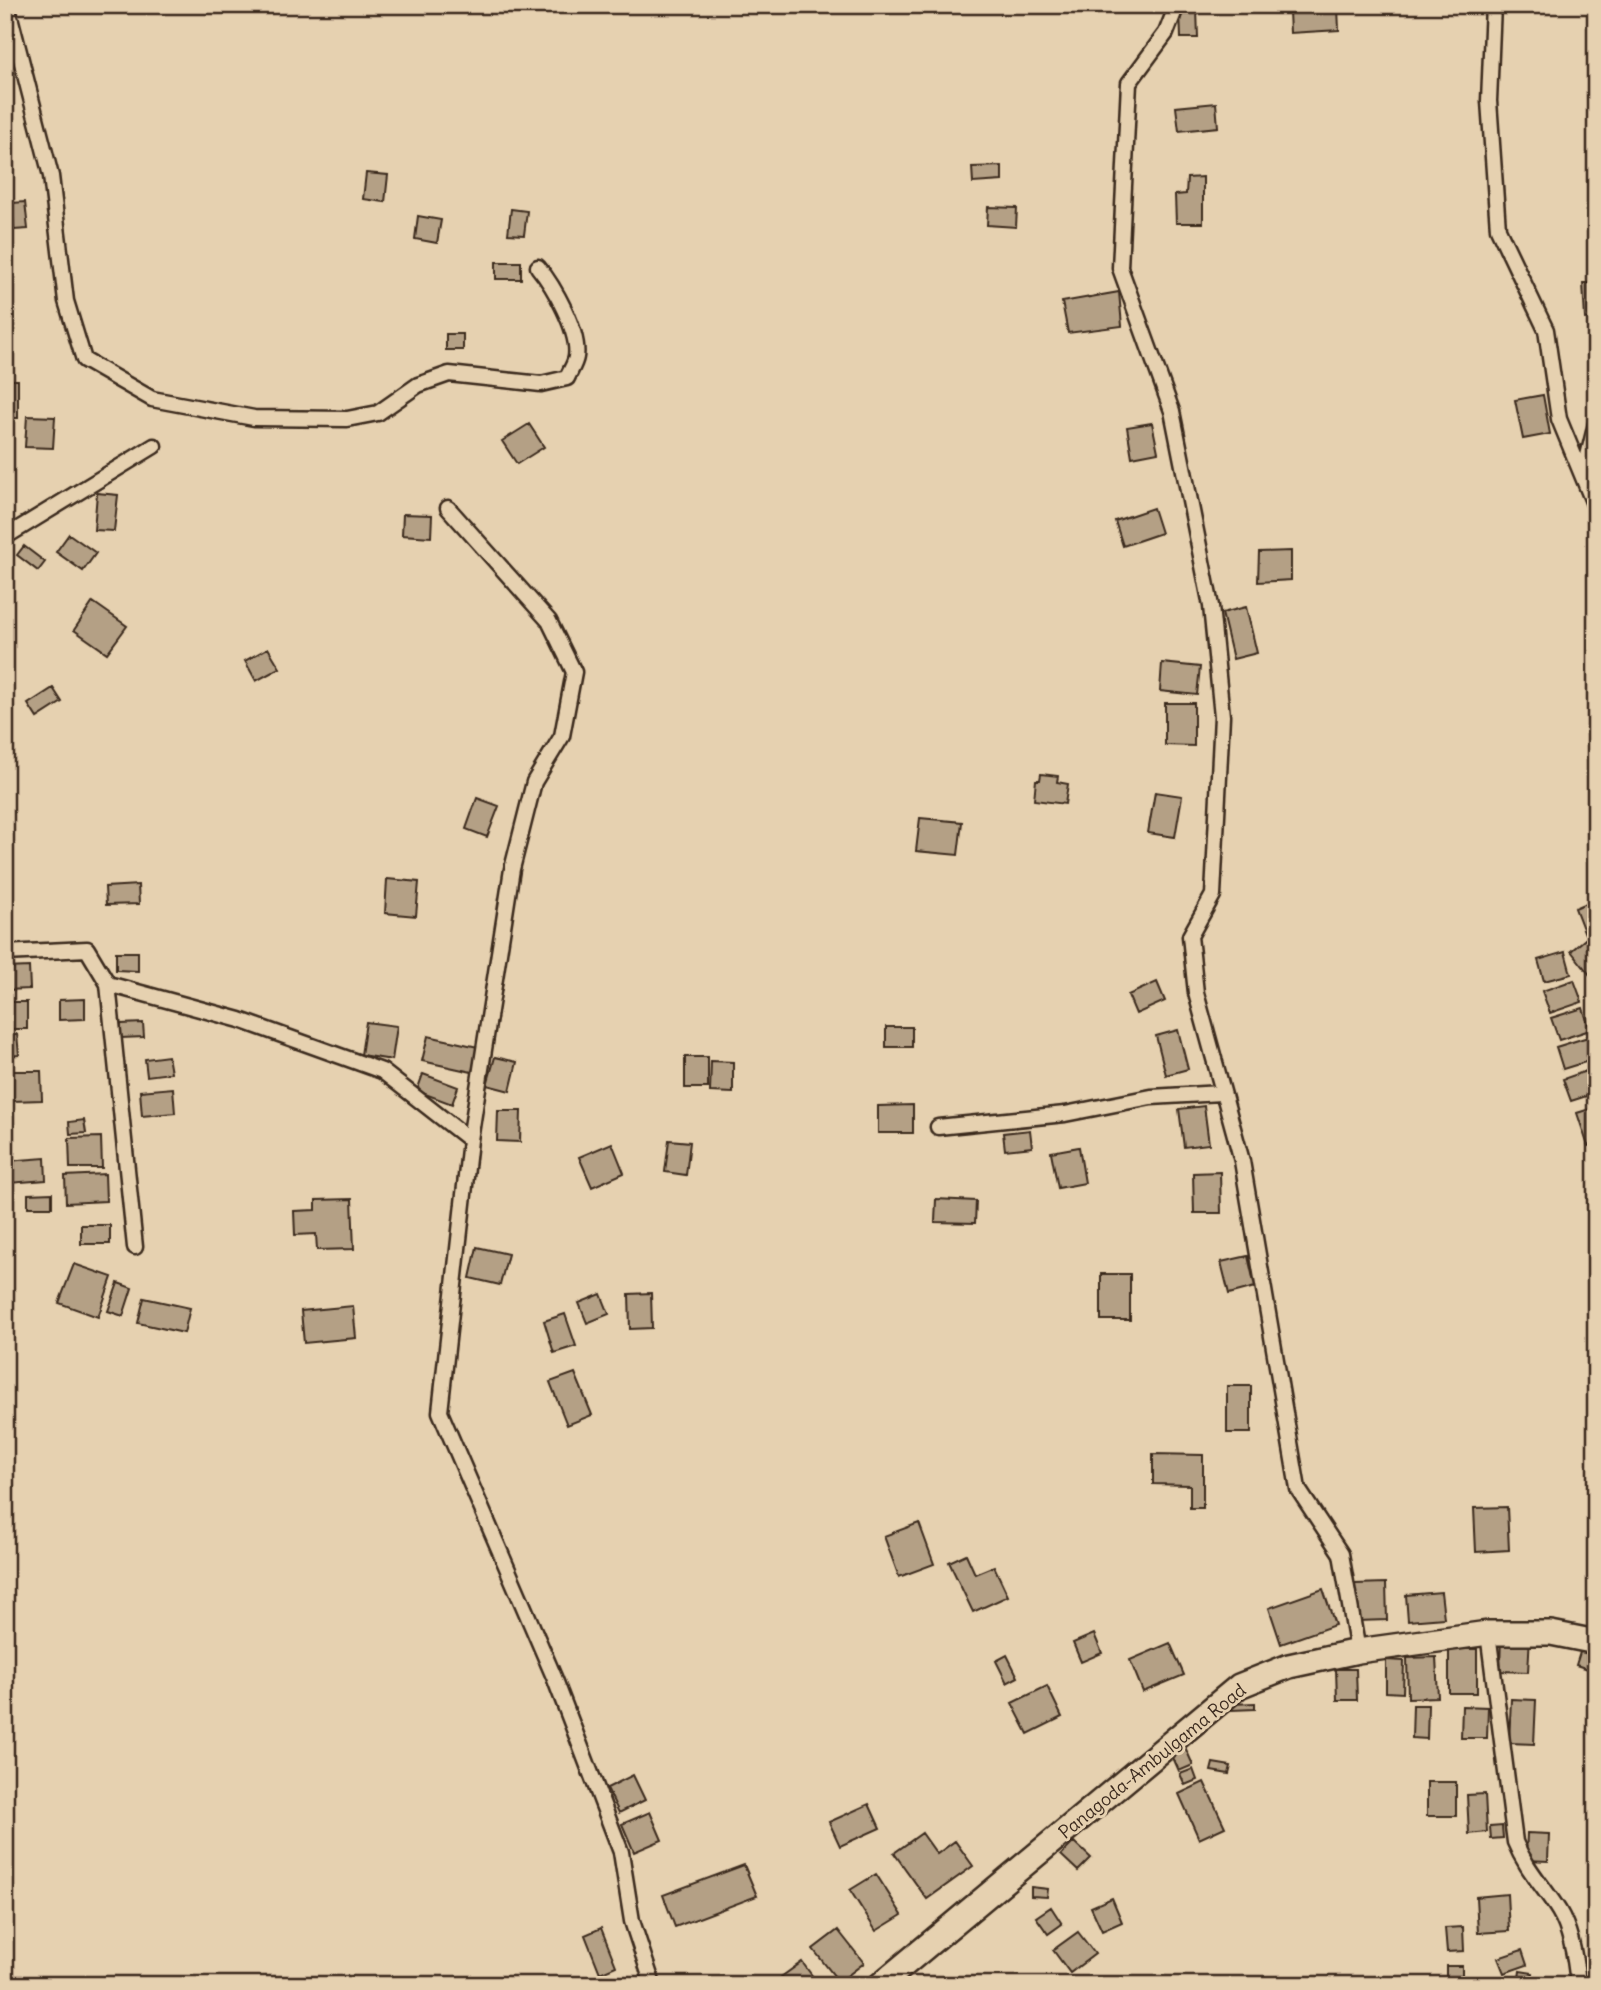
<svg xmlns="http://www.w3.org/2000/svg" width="1601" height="1990" viewBox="0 0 1601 1990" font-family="Delius,sans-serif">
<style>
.building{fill:#b4a085;stroke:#3b2a1e;stroke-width:2}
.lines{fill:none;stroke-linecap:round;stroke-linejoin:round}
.minor-casing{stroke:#3b2a1e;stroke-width:19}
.primary-casing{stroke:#3b2a1e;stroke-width:28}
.minor{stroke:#e6d1b0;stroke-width:14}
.primary{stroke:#e6d1b0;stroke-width:23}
.labels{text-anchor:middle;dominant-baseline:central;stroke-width:6;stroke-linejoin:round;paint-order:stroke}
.street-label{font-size:18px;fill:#3b2a1e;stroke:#e6d1b0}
</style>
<rect width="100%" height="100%" fill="#e6d1b0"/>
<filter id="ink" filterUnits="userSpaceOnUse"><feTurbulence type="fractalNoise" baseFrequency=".0143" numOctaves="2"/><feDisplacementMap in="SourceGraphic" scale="14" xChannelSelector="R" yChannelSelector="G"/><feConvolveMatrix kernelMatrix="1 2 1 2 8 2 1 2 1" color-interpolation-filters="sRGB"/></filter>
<g filter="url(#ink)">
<!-- building -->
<path class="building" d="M1106,5H1144V11H1106Z
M1338,8L1339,30L1290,33L1289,11Z
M1197,9L1198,38H1181L1180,10Z
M1216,103L1218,127L1179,131L1176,107Z
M1002,166V181L973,183L972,167Z
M366,173L388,175L385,202L363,199Z
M1203,177V223H1176L1175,195L1186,194L1187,178Z
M25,202L28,229L14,230L12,203Z
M988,207L1017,208L1016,227L987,225Z
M511,209L527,211L524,235L508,234Z
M418,216L441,220L437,243L415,239Z
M496,262H521V279H496Z
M1583,283H1596V318L1585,319Z
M1119,292L1122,326L1068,333L1062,302Z
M446,334H463V350H446Z
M5,380H18V418H5Z
M1543,395L1550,434L1523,439L1515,400Z
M27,416L55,417L53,448L25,447Z
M1152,423L1158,452L1132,457L1127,427Z
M529,424L544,447L517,464L502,441Z
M97,493L118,495L114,531L94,530Z
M1153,508L1161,533L1123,546L1115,521Z
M403,514L432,515L431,537L402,535Z
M69,534L96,553L83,571L56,552Z
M24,546L45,562L38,571L17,555Z
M1291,551V580L1258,582L1259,552Z
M93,602L127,626L107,653L74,630Z
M1246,607L1257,653L1233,659L1222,613Z
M268,648L280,668L256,681L245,661Z
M1162,663L1200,667L1197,695L1160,691Z
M53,688L62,702L37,718L28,704Z
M1165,703H1194V746L1165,745Z
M1041,774L1058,776L1057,782L1068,784L1065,804L1034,800L1036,780H1040Z
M1155,792L1182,796L1175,837L1148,833Z
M477,798L499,806L487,837L466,829Z
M920,818L962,822L958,855L916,851Z
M387,879L419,882L416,916L385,913Z
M138,885L139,904L106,905L105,887Z
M1596,899V930L1585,934L1575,908Z
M1590,935L1596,942V970L1590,975L1571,951Z
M116,952H138V971L116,970Z
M1565,952L1571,974L1544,981L1538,960Z
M29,967L30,989L5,990V968Z
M1574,980L1582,1002L1550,1013L1542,991Z
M1157,982L1165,1001L1136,1014L1128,995Z
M85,999V1019L59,1020V1000Z
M5,1002H27V1029H5Z
M1583,1008L1590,1030L1559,1040L1551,1018Z
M366,1022L397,1026L392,1060L361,1055Z
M143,1023L144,1037L121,1038V1024Z
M886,1027H912V1047H886Z
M1178,1030L1188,1069L1166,1075L1156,1036Z
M17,1034L19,1055L5,1056V1036Z
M428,1036L478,1047L472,1072L422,1061Z
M1588,1037L1595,1059L1563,1069L1556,1047Z
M168,1056L171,1073L147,1076L145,1059Z
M495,1057L517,1062L510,1091L487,1085Z
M685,1057H708V1088H685Z
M711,1061L733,1062V1093L710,1092Z
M1595,1068L1596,1093L1571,1101L1563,1079Z
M11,1071H41L42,1100L12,1101Z
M423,1074L458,1087L452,1104L417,1091Z
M173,1088L175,1113L142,1116L140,1091Z
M913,1105V1133H878V1106Z
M1204,1106L1209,1144L1184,1147L1179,1109Z
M1596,1107V1143L1588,1146L1577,1113Z
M498,1111H521L520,1142L497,1141Z
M84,1120L86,1133L70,1134L69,1122Z
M1030,1130L1032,1147L1005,1150L1003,1133Z
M101,1137L102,1168H70L69,1138Z
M669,1140L690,1142L686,1175L665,1172Z
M612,1143L624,1173L592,1187L579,1157Z
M1079,1147L1085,1183L1058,1188L1051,1152Z
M45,1158L46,1180L9,1183L7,1161Z
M1220,1172L1221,1213H1194L1193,1173Z
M105,1174L106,1201L66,1203L65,1176Z
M52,1193V1207H28V1194Z
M352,1199L354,1249L317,1250L316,1234L295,1235L294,1211L316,1210V1200Z
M936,1199L976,1201L975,1223L935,1222Z
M81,1225H110V1244H81Z
M477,1247L508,1254L500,1285L470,1278Z
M1248,1256L1255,1287L1229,1294L1221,1262Z
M74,1264L112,1277L98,1317L59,1303Z
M1101,1274H1130V1320H1101Z
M118,1283L132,1288L123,1316L108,1311Z
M651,1293L652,1328L630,1329L629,1294Z
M601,1294L609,1314L587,1323L579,1303Z
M144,1298L190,1308L184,1333L138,1323Z
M353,1306L356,1338L304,1343L301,1311Z
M565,1314L576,1346L554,1353L544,1321Z
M575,1373L592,1415L567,1425L550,1382Z
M1227,1386H1251V1433H1227Z
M1153,1454L1203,1455V1508H1190V1485L1153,1484Z
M1507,1507L1509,1550L1476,1552L1474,1508Z
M919,1523L934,1564L899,1577L884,1536Z
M966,1554L975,1574L994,1566L1008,1596L973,1612L949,1562Z
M1386,1583L1387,1620L1357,1621L1355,1584Z
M1323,1589L1335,1625L1281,1644L1269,1608Z
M1441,1592L1444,1618L1408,1621L1406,1595Z
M1094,1634L1102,1653L1081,1662L1073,1643Z
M1501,1634L1530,1635L1528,1672L1500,1671Z
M1170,1643L1184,1675L1143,1692L1130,1660Z
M1582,1646L1596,1650L1594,1671L1576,1665Z
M1449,1649H1477V1693H1449Z
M1007,1655L1018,1677L1007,1683L996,1661Z
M1436,1657L1438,1697L1408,1698L1407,1658Z
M1386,1660L1404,1661L1403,1693L1386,1692Z
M1336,1669H1356L1357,1700H1337Z
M1047,1686L1062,1717L1028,1734L1012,1703Z
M1511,1699L1536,1700L1534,1744L1509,1743Z
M1255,1703V1709L1232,1710V1704Z
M1413,1705H1428L1427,1739L1412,1738Z
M1462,1706L1488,1707L1487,1738H1461Z
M1185,1747L1193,1765L1179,1771L1171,1753Z
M1213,1763L1231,1766L1229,1774L1211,1771Z
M1193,1769L1197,1780L1185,1785L1180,1774Z
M633,1775L645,1800L619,1813L607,1788Z
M1204,1782L1225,1827L1199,1839L1179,1794Z
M1427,1782H1456V1816H1427Z
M1485,1794L1487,1832L1469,1834L1467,1795Z
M869,1804L880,1828L840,1846L829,1822Z
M650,1812L662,1840L634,1852L622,1824Z
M1502,1826L1503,1838L1491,1839L1490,1827Z
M922,1833L937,1854L955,1841L973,1866L927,1899L894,1853Z
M1527,1833L1549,1834L1548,1861L1526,1860Z
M1074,1842L1091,1858L1078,1871L1061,1855Z
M744,1865L757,1896L675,1927L663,1895Z
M876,1874L902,1915L876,1931L850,1890Z
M1031,1887L1048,1889L1047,1897L1031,1896Z
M1507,1894L1509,1931L1478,1933L1476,1897Z
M1112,1898L1122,1922L1102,1931L1091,1907Z
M1051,1907L1062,1924L1048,1934L1036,1917Z
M1463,1927L1464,1951L1447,1952L1445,1928Z
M601,1928L616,1966L600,1973L585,1935Z
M838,1930L864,1963L839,1982L813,1949Z
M1078,1932L1095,1954L1070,1973L1053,1950Z
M1522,1950L1527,1965L1504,1973L1498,1958Z
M802,1962L819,1985H786L781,1977Z
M1446,1966H1462V1985H1446Z
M1520,1971L1533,1973L1531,1985H1518Z"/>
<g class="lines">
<!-- minor casing -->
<g class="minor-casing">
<path id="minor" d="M7,5L51,176L66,301L84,360L152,399L254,418L347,419L378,413L418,385L449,374L541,384L567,378C570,371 575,364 576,357C580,332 553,285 538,267
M1177,5L1166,33L1129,83L1120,268L1172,411L1211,606L1222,716L1213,895L1190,936L1196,993L1242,1161L1298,1489L1341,1554L1358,1651
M1493,5L1489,101L1498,229L1546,330L1559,419L1596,509
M1583,476L1596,424
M448,508L549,621L574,672L562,736L534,782L512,869L470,1140
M5,537L154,446
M5,953L87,949L108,984L135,1247
M108,984L240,1020L382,1071L470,1140L440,1412L554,1677L621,1852L632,1921L653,1985
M938,1127L1065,1114L1151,1097L1221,1093
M1488,1633L1515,1842C1526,1869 1544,1887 1559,1911C1571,1931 1576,1962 1578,1985"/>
</g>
<!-- primary casing -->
<g class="primary-casing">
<path id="primary" d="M880,1985L1239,1686L1289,1666L1358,1651L1488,1633H1551L1596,1642"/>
</g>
<!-- minor -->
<use href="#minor" class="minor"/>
<!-- primary -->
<use href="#primary" class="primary"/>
</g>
</g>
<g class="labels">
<!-- street labels -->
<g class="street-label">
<text transform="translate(1152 1761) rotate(-39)">Panagoda-Ambulgama Road</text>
</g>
</g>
<!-- margin -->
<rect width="1601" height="1990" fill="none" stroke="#e6d1b0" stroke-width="28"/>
<rect x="14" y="14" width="1573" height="1962" fill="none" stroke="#3b2a1e" stroke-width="2.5" filter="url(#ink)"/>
</svg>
